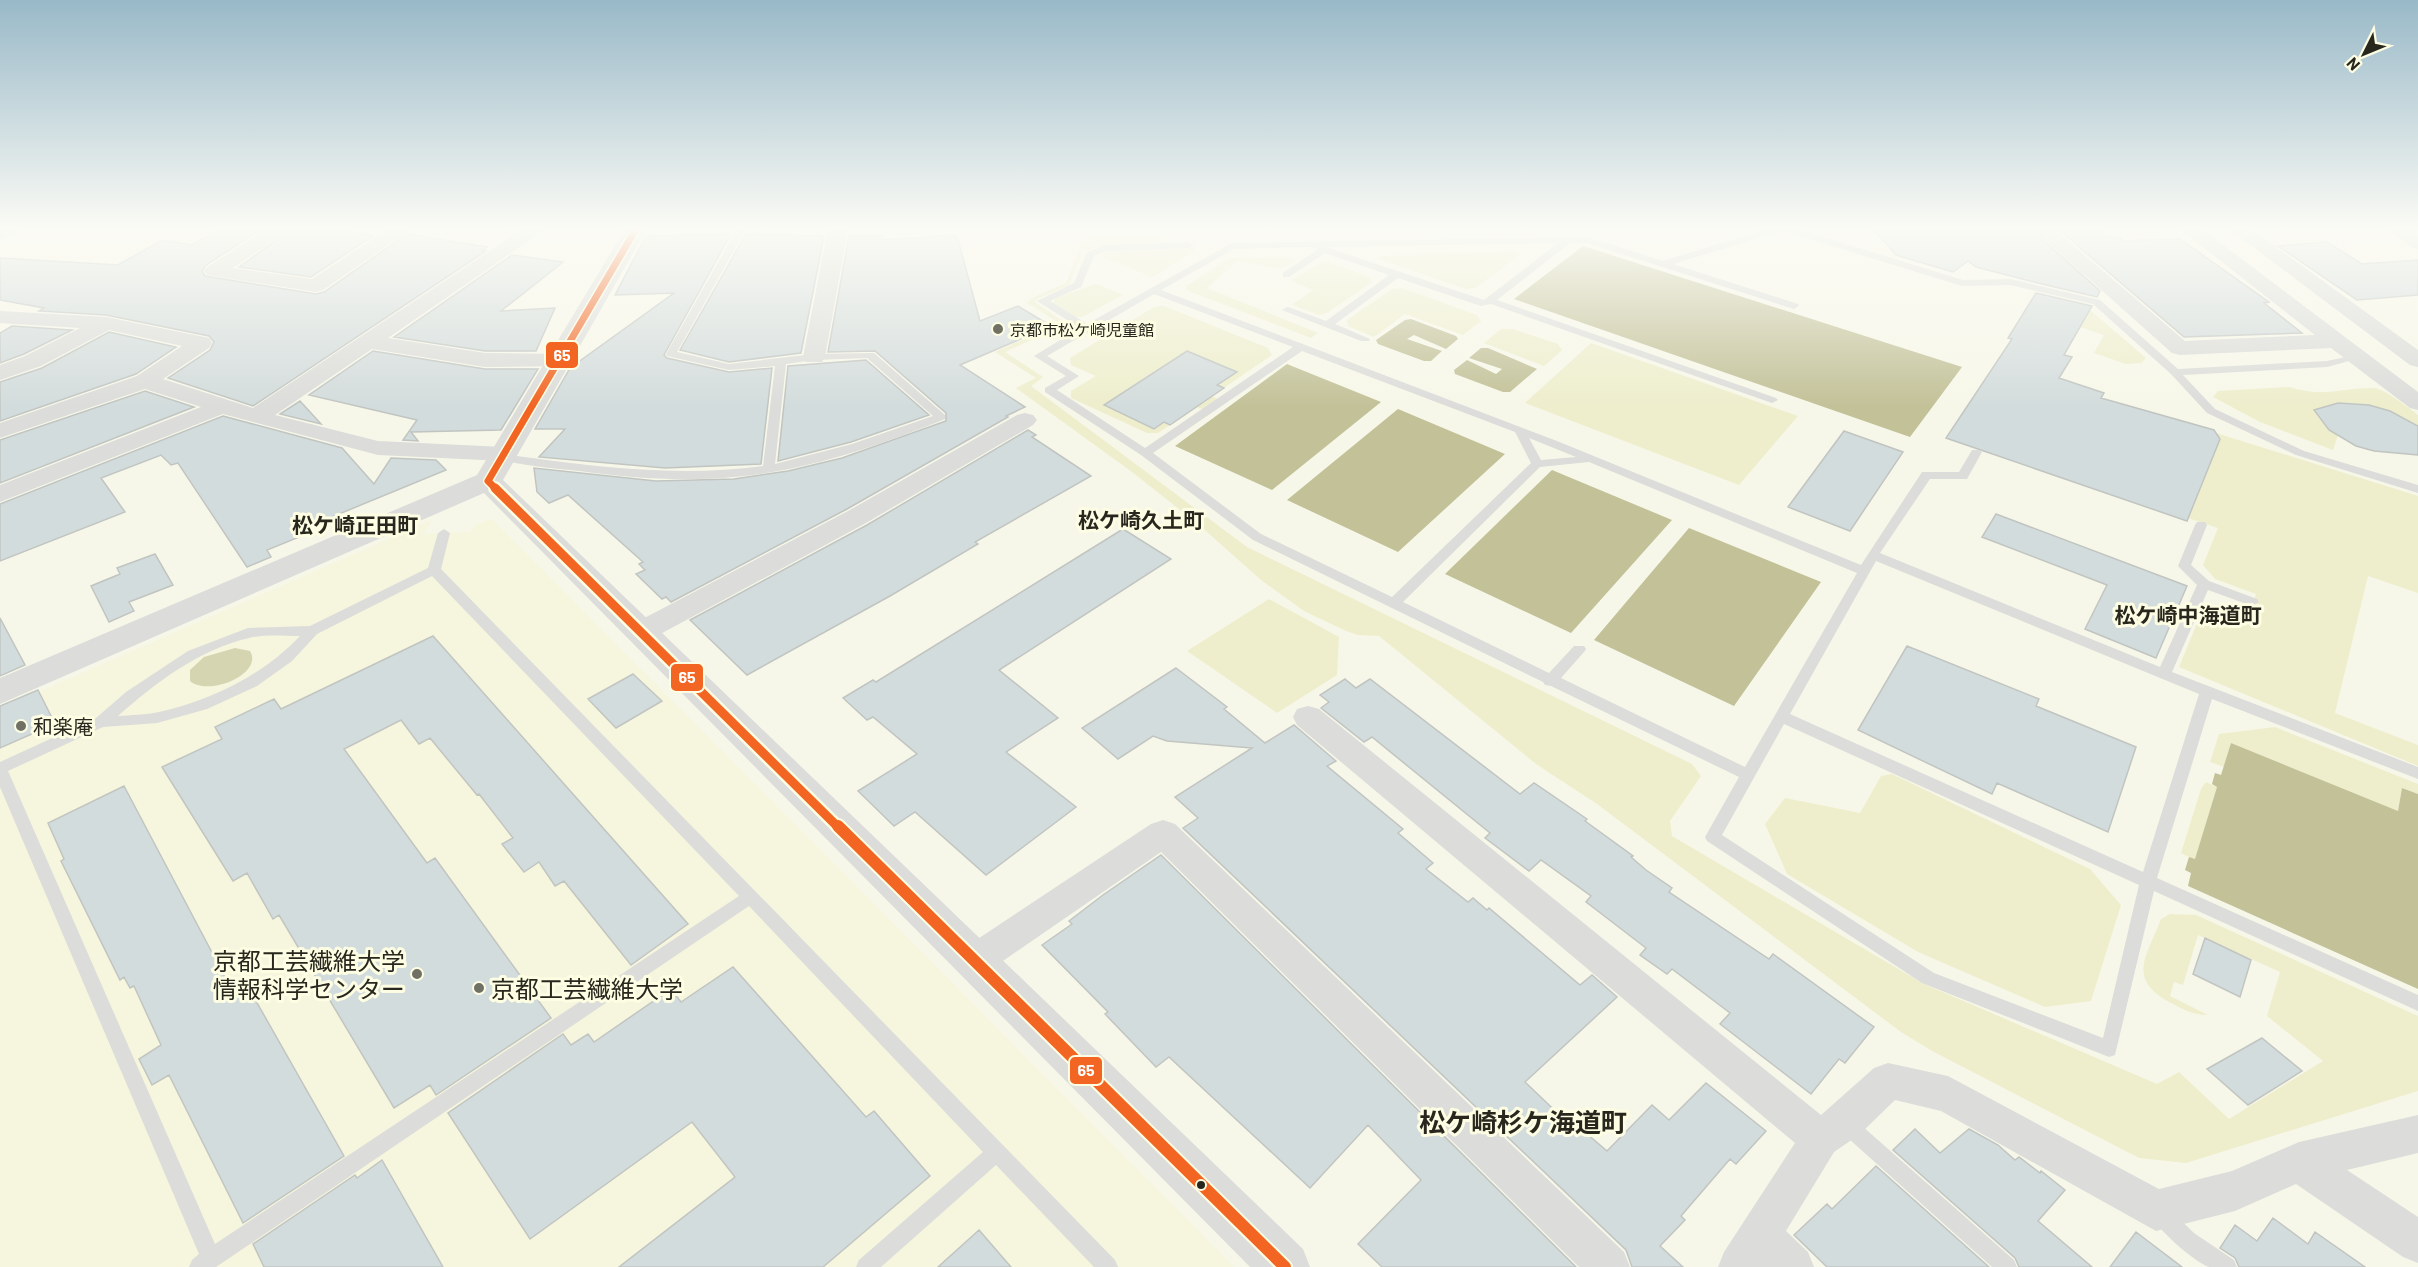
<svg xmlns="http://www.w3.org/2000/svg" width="2418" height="1267" viewBox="0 0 2418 1267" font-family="Barlow,'Noto Sans JP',sans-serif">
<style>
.built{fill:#f6f5dd}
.green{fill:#eeeecd}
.forest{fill:#d6d5b2}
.water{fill:#c2c198}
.building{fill:#d3dcdc;stroke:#c1c5c1;stroke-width:1.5}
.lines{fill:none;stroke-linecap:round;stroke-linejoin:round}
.service{fill:#dcdcda;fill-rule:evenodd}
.minor{fill:#dcdcda;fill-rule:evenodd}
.tertiary{fill:#dcdcda;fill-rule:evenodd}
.bus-1-far2-casing{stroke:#fdfde3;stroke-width:10}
.bus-1-far1-casing{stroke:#fdfde3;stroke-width:14}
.bus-1-casing{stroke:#fdfde3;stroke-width:16}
.bus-1-far2{stroke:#f26522;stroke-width:7}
.bus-1-far1{stroke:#f26522;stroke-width:9}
.bus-1{stroke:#f26522;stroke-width:12}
.poi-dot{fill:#707065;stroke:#fdfde3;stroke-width:2}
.bus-dot{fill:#27271e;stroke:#fdfde3;stroke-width:2}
.labels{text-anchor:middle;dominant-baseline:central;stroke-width:6;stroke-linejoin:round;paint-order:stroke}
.far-poi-label{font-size:16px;fill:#27271e;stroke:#fdfde3;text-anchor:start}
.poi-label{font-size:20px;fill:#27271e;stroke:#fdfde3;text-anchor:start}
.neighbourhood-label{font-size:21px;font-weight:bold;fill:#27271e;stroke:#fdfde3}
.near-poi-label{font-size:24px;fill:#27271e;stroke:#fdfde3;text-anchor:end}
.near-neighbourhood-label{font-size:26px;font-weight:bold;fill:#27271e;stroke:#fdfde3}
.line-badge{stroke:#fdfde3;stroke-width:2}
.badge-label{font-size:16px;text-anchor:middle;font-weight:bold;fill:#fff}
</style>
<rect width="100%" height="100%" fill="#f7f7e9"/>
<!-- built -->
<path class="built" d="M492,519L1234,1267H0V709L432,520L423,534L470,532L475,525Z"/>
<!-- green -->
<path class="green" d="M1084,237H1171C1142,247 1111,240 1083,252L1069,285L1037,299L1035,302L1067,324L1005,352L1043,377L1031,386L1247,547L1692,764L1701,776L1670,821L1672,836L1924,984L2157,1084L2179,1072L2229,1119L2323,1061L2267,1016L2280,972L2198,935L2183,985L2174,982L2170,996L2208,1015C2192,1015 2183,1009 2169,1002C2126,978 2147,956 2161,919L2170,914L2196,915L2418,1016V1091L2186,1163L2139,1158L1934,1052L1901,1032L1597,804L1536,764L1379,636L1358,635L1346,631L1304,611L1261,580L1198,524L1132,472L1016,388L1036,378L995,352L1059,323L1027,303L1032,298L1066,283Z
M1194,248L1195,251L1152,277L1100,256L1107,252Z
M1515,251L1520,255L1475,288L1466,289L1379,259L1381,256Z
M1289,257L1294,261L1280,269L1237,261L1207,288L1318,333L1311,338L1188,291L1186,286L1229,258Z
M1328,262L1370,277L1372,282L1327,313L1319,315L1292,305L1313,290L1291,281L1320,263Z
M1096,284L1123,295L1082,317H1076L1053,303L1056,298Z
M1402,288L1477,315L1481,321L1463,335L1405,314L1374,337L1348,326L1347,320L1392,289Z
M1164,306L1268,348L1272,355L1212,396L1218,399L1203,410L1197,407L1158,433H1147L1071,398V391L1096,376L1071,365L1070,358L1154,307Z
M2090,310L2146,358L2141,363L2126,364L2094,353L2104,335L2080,327Z
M1501,329H1513L1558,344L1562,350L1544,366L1484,343Z
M1591,343L1798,416L1739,485L1525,403Z
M2289,387C2325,398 2340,388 2373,388C2384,388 2409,408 2418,415V426L2390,411L2369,405L2338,435L2333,450L2260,422L2213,397L2218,391Z
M2216,433L2418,496V593L2368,576L2335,713L2418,745V766L2179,667L2204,606L2223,604L2250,613L2256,594L2215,579L2203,565L2218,528L2188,518Z
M1269,599L1339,637L1337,675L1277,713L1187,651Z
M2275,727L2418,784V794L2402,788L2398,811L2231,743L2224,767L2210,762L2219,734Z
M1892,774L2090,869L2121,905L2091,1001L2045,1007L1918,952L1787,874L1765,824L1785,798L1860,813L1881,776Z
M2206,782L2217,787L2195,860L2181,853L2201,789Z"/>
<!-- forest -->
<path class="forest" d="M235,648L250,651C264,674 208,697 190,681V670L204,657Z"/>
<!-- water -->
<path class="water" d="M1583,246L1962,367L1910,437L1514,299Z
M1411,319L1456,336L1458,339L1446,349L1414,335L1407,339L1442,351L1431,361H1424L1378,344L1376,340L1405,320Z
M1481,348H1488L1537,369L1510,392H1503L1455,374L1454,370L1467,360L1496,374L1502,369L1469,358Z
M1287,364L1381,402L1272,490L1175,446Z
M1398,409L1505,454L1398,552L1287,500Z
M1552,470L1672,520L1571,633L1445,574Z
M1689,528L1821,582L1734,706L1594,640Z
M2231,743L2398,811L2402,788L2418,794V989L2188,886L2191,873L2185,870L2189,857L2195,859L2217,787L2212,784L2215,773L2221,775Z"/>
<!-- building -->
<path class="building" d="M219,229H262L206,265L202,271L205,276L316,294L324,292L407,234L487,247L482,251H486L253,406L168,378L210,350L214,342L209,336L106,315L39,311L44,308L0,300V258L118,265L162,240L192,245Z
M292,229L345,231L373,236L311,277L239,267Z
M1873,229H2031L2100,291L2097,297L2042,284L1976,267L1968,261L1953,272L1896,255Z
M2058,229H2099L2107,237H2118L2123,241L2180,239L2269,302L2264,303L2302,333L2184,337Z
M731,234L664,355L667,358L729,372L772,368L761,464L665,468L539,457L565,429H535L570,368L674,293L615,295L646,236Z
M746,234L824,236L801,353L729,362L680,350Z
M953,235L957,236L980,321L1018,306L1051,326L960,365L1025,407L1006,416L1008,417L847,509L671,602L666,597L662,599L636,574L645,570L639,564L643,562L568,495L549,503L537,492L534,468L656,481L734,479L788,471L842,458L946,421V413L875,351L828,352L849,236H883L881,240Z
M2327,242L2362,264L2418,260V295L2357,300L2278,246Z
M512,255L563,262L501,311L555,308L536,351H485L394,337Z
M2036,293L2092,306L2064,355L2072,357L2059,378L2104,393L2101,398L2214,430L2220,439L2187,521L1946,438L2012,339L2008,338Z
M12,326L72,330L24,354L0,363V333Z
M109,332L176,347L136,374L0,421V382L42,368Z
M373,351L485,369H538L501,430L411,432L418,441L403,440L417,420L309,395Z
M1187,351L1237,372L1217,385L1224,388L1170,425L1164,422L1154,429L1104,405Z
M866,360L929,415L851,442L778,461L788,366Z
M145,391L194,407L0,483V440Z
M300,401L321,424L280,414Z
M2338,403L2369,405L2390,411L2418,426V455L2374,451L2356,446L2329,430L2314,410Z
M223,416L342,448L374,484L391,458L436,460L446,470L305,528L309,533L267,550L271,557L247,567L178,463L171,465L161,455L101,478L125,512L0,561V504Z
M1028,430L1036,435L1032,437L1091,476L975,542L978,544L890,596L747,675L690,620L867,525Z
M1844,431L1903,452L1850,531L1788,507Z
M1996,514L2187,586L2156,658L2085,629L2107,585L1982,537Z
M1123,529L1171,559L999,670L1058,718L1006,752L1076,807L986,875L915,812L894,826L858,791L917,754L873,717L867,720L843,698L873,680L876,682Z
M155,554L173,585L129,602L134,611L109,622L91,586L120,574L117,568Z
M0,618L25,665L0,676Z
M433,636L688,924L631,965L564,881L555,886L539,862L524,872L502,844L513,838L479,794L477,795L430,738L419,744L401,720L344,749L427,863L435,858L551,1018L436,1095L430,1085L394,1108L279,915L273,919L247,873L233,881L162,767L222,739L215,727L274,699L281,709Z
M1907,646L2039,699L2036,706L2136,747L2108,832L1997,783L1992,794L1858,730Z
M1176,668L1227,707L1224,709L1265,743L1294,725L1336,761L1327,766L1403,829L1398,833L1433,863L1426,869L1468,902L1473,898L1487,910L1489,908L1580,985L1592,975L1617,997L1525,1082L1569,1124L1572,1121L1607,1151L1652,1105L1669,1120L1706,1083L1766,1131L1736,1164L1730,1159L1681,1216L1685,1220L1660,1246L1683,1267H1632L1626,1250L1183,828L1198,818L1175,797L1252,748L1167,741L1153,736L1118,759L1082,728Z
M633,674L662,701L616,728L588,699Z
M1345,679L1356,688L1370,679L1520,794L1534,783L1587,819L1585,821L1633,856L1631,857L1646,870L1672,888L1669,892L1769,959L1773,954L1874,1027L1845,1063L1839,1059L1811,1094L1720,1024L1730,1013L1672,969L1667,974L1640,955L1646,948L1586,902L1591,896L1541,860L1529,871L1485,838L1490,833L1372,737L1364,742L1321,708L1329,702L1320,695Z
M38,690L52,718L41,723L43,729L0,748V706Z
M124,786L234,994L248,987L344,1156L243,1223L169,1075L152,1085L139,1059L161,1045L134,986L130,988L124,977L120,980L61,861L64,859L48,823Z
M1161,855L1576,1267H1382L1358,1244L1421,1180L1368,1125L1310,1188L1169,1057L1156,1067L1105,1014L1108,1012L1042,945L1072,924L1069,921L1103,895Z
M2205,938L2251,960L2240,997L2193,974Z
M733,967L866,1117L874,1111L930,1176L823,1267H619L735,1177L692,1122L530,1239L448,1113L563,1034L571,1045L588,1034L594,1042L671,989L681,1002Z
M2262,1038L2302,1071L2248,1105L2207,1069Z
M1915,1129L1940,1153L1969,1129L1998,1145L2015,1160L2019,1157L2040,1173L2041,1171L2065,1190L2038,1221L2092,1267H2019L2015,1258L1893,1150Z
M382,1160L443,1267H264L253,1244L355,1175L357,1178Z
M1876,1166L1989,1267H1827L1794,1235L1827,1204L1832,1209Z
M2273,1218L2308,1244L2315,1232L2365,1267H2239L2235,1258L2220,1248L2235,1225L2257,1241Z
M979,1230L1011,1267H938Z
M2136,1232L2182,1267H2110Z"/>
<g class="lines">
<!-- service -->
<path class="service" d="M737,229H746L677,352L729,364L814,354L874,353L945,415V419C878,446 806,471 734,477C682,482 631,478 579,471C552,468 524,466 498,459L496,457L498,455L502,454C589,466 675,478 763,466L775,366L729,370L667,356L666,354ZM867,358L933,416L852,444L775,464L786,364L814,360Z
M1767,229H1798L1963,280L2010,279L2100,300L2178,369L2327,361L2360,354V358L2327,367L2183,375L2215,409L2304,451L2418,485V493L2296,455L2207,413L2171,374L2093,304L2010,285L1962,286L1793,234L1778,232L1673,264L1798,304L1799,306L1794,309L1587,243H1570L1497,300L1776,398L1778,400L1772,403L1491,304L1481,306L1398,278L1335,324L1370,339L1369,341H1361L1282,310L1287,307L1291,308L1326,321L1389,275L1325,253L1289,277H1283V273L1317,250L1315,247L1234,249L1161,290L1557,441L1861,565L1922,472H1959L1972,450H1980L1982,452L1967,479H1930L1880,553L2160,667L2197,585L2178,566L2195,525L2197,522H2205L2207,525L2191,565L2209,581L2257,599L2259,602L2252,606L2208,590L2172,672L2418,767V779L2212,699L2157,878L2418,995V1011L2154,891L2115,1055L2109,1057L1922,983L1707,841L1705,837L1739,777L1551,686L1545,685L1543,682L1253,540L1141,455L1045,392V388L1066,376L1034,356L1080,328L1037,301L1074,283L1087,252L1105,245L1189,242L1194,245L1189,248L1106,251L1094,256L1081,287L1050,301L1087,324L1232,243L1588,237L1663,261ZM1558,243L1484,300L1326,247ZM1154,294L1293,347L1145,448L1057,390L1079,376L1047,356ZM1302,351L1515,432L1531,463L1392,597L1261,534L1153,453ZM1529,438L1576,457L1541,460ZM1589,462L1857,573L1745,767L1561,678L1584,652L1586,649L1584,646H1574L1549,673L1403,602L1540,467ZM1876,561L2199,694L2143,872L1790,714ZM1784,724L2139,885L2103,1038L1934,973L1722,835Z
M444,529L450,533L441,569L1115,1260L1118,1267H1094L996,1165L881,1267H856L859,1260L983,1152L749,906L216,1267H189L192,1260L199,1254L0,787V762L96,718L126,692L188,651L248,628L310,626L428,568L438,533ZM432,576L739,896L215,1244L8,771L103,727L157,723L207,709L257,686L292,661L317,634ZM300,636C263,675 212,700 159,712C146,715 131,715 118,716C155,683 200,649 249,638C264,634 283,636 300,636Z
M1846,1115L1853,1118L2014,1260L2017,1267H1992L1839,1130L1837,1124L1839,1118Z
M2160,1204L2167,1207L2194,1233L2234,1260L2237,1267C2229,1267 2217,1267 2209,1267C2194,1262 2156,1228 2150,1214L2153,1207Z"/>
<!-- minor -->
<path class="minor" d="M0,229H19L17,233L0,239Z
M267,229H290L233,268L312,279L388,229H411L323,290L316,292L207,275L204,271L207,267Z
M523,229H546L388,338L485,353L561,354L569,356L572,361L569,366L485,367L372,349L275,415L378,441L504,447L513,449L516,454L513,459L504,461L378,455L223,414L0,502V485L201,407L145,389L0,438V423L137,376L182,346L109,330L41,366L0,380V365L25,356L80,328L0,323V311L106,317L209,338L212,343L209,348L163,379L253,408Z
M828,229H848L825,357L822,362H806L803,357Z
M2033,229H2054L2185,341L2315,335L2180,229H2202L2418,392V410L2410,408L2331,348L2180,355L2172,353Z
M2229,229H2251L2418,350V367L2410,365Z
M2387,229H2410L2418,234V249L2411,247Z
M1025,413L1033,415L1037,420L1033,425L866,523L653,638L643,641L633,638L629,631L633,624L848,511L1017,415Z
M1308,706L1319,709L1821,1115L1874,1068L1888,1063L1948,1076L2159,1189L2232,1171L2299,1142L2418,1115V1153L2347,1170L2418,1217V1263L2403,1257L2296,1184L2235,1211L2156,1231L1941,1111L1895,1100L1859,1135L1834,1152L1786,1231L1808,1252L1814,1267H1718L1724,1252L1795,1143L1297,725L1293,717L1297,709Z
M1163,820L1175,824L1624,1252L1630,1267H1579L1161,852L987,972L974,976L961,972L956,961L961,950L1151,824Z"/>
<!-- tertiary -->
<path class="tertiary" d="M625,229H647L503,480L1303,1249L1310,1267H1250L484,493L0,704V678L477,475Z"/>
<!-- bus-1-far2 casing -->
<g class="bus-1-far2-casing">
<path id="bus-1-far2" d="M488,481L497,490
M488,481L636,229"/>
</g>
<!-- bus-1-far1 casing -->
<g class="bus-1-far1-casing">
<path id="bus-1-far1" d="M495,488L839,828"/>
</g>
<!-- bus-1 casing -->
<g class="bus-1-casing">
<path id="bus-1" d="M838,826L1285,1267"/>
</g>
<!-- bus-1-far2 -->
<use href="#bus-1-far2" class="bus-1-far2"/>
<!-- bus-1-far1 -->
<use href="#bus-1-far1" class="bus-1-far1"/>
<!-- bus-1 -->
<use href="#bus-1" class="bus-1"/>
</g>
<!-- sky -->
<linearGradient id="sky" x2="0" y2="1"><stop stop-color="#99b9c8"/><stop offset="0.56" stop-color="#fbfbf5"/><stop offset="1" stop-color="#fbfbf5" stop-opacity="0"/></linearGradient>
<rect width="2418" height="407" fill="url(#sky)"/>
<!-- markers -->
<g class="poi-dot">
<circle cx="998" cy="329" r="6"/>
<circle cx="21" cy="726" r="6"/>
<circle cx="417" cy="974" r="6"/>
<circle cx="479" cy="988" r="6"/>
</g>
<circle class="bus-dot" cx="1201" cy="1185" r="5"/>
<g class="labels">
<!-- far-poi labels -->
<g class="far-poi-label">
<text x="1010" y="329">京都市松ケ崎児童館</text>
</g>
<!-- poi labels -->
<g class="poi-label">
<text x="33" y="726">和楽庵</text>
</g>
<!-- neighbourhood labels -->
<g class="neighbourhood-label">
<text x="1141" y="519">松ケ崎久土町</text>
<text x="355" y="524">松ケ崎正田町</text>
<text x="2188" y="614">松ケ崎中海道町</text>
</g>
<!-- near-poi labels -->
<g class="near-poi-label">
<text x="405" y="960">京都工芸繊維大学<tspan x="405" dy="28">情報科学センター</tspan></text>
<text x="491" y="988" text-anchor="start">京都工芸繊維大学</text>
</g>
<!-- near-neighbourhood labels -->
<g class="near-neighbourhood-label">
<text x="1523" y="1121">松ケ崎杉ケ海道町</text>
</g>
</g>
<g class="line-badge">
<rect x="545" y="341" width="34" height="28" rx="6" fill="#f26522"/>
<rect x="670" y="663" width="34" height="29" rx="6" fill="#f26522"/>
<rect x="1069" y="1056" width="34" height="29" rx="6" fill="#f26522"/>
</g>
<g class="badge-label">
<text x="562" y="361">65</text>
<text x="687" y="683">65</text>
<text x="1086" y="1076">65</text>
</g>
<!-- north arrow -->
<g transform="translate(2364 54) rotate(227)" stroke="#fdfde3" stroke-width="4.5" paint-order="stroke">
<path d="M0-4.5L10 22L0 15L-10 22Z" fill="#27271e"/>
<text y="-9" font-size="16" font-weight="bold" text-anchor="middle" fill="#27271e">N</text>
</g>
</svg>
